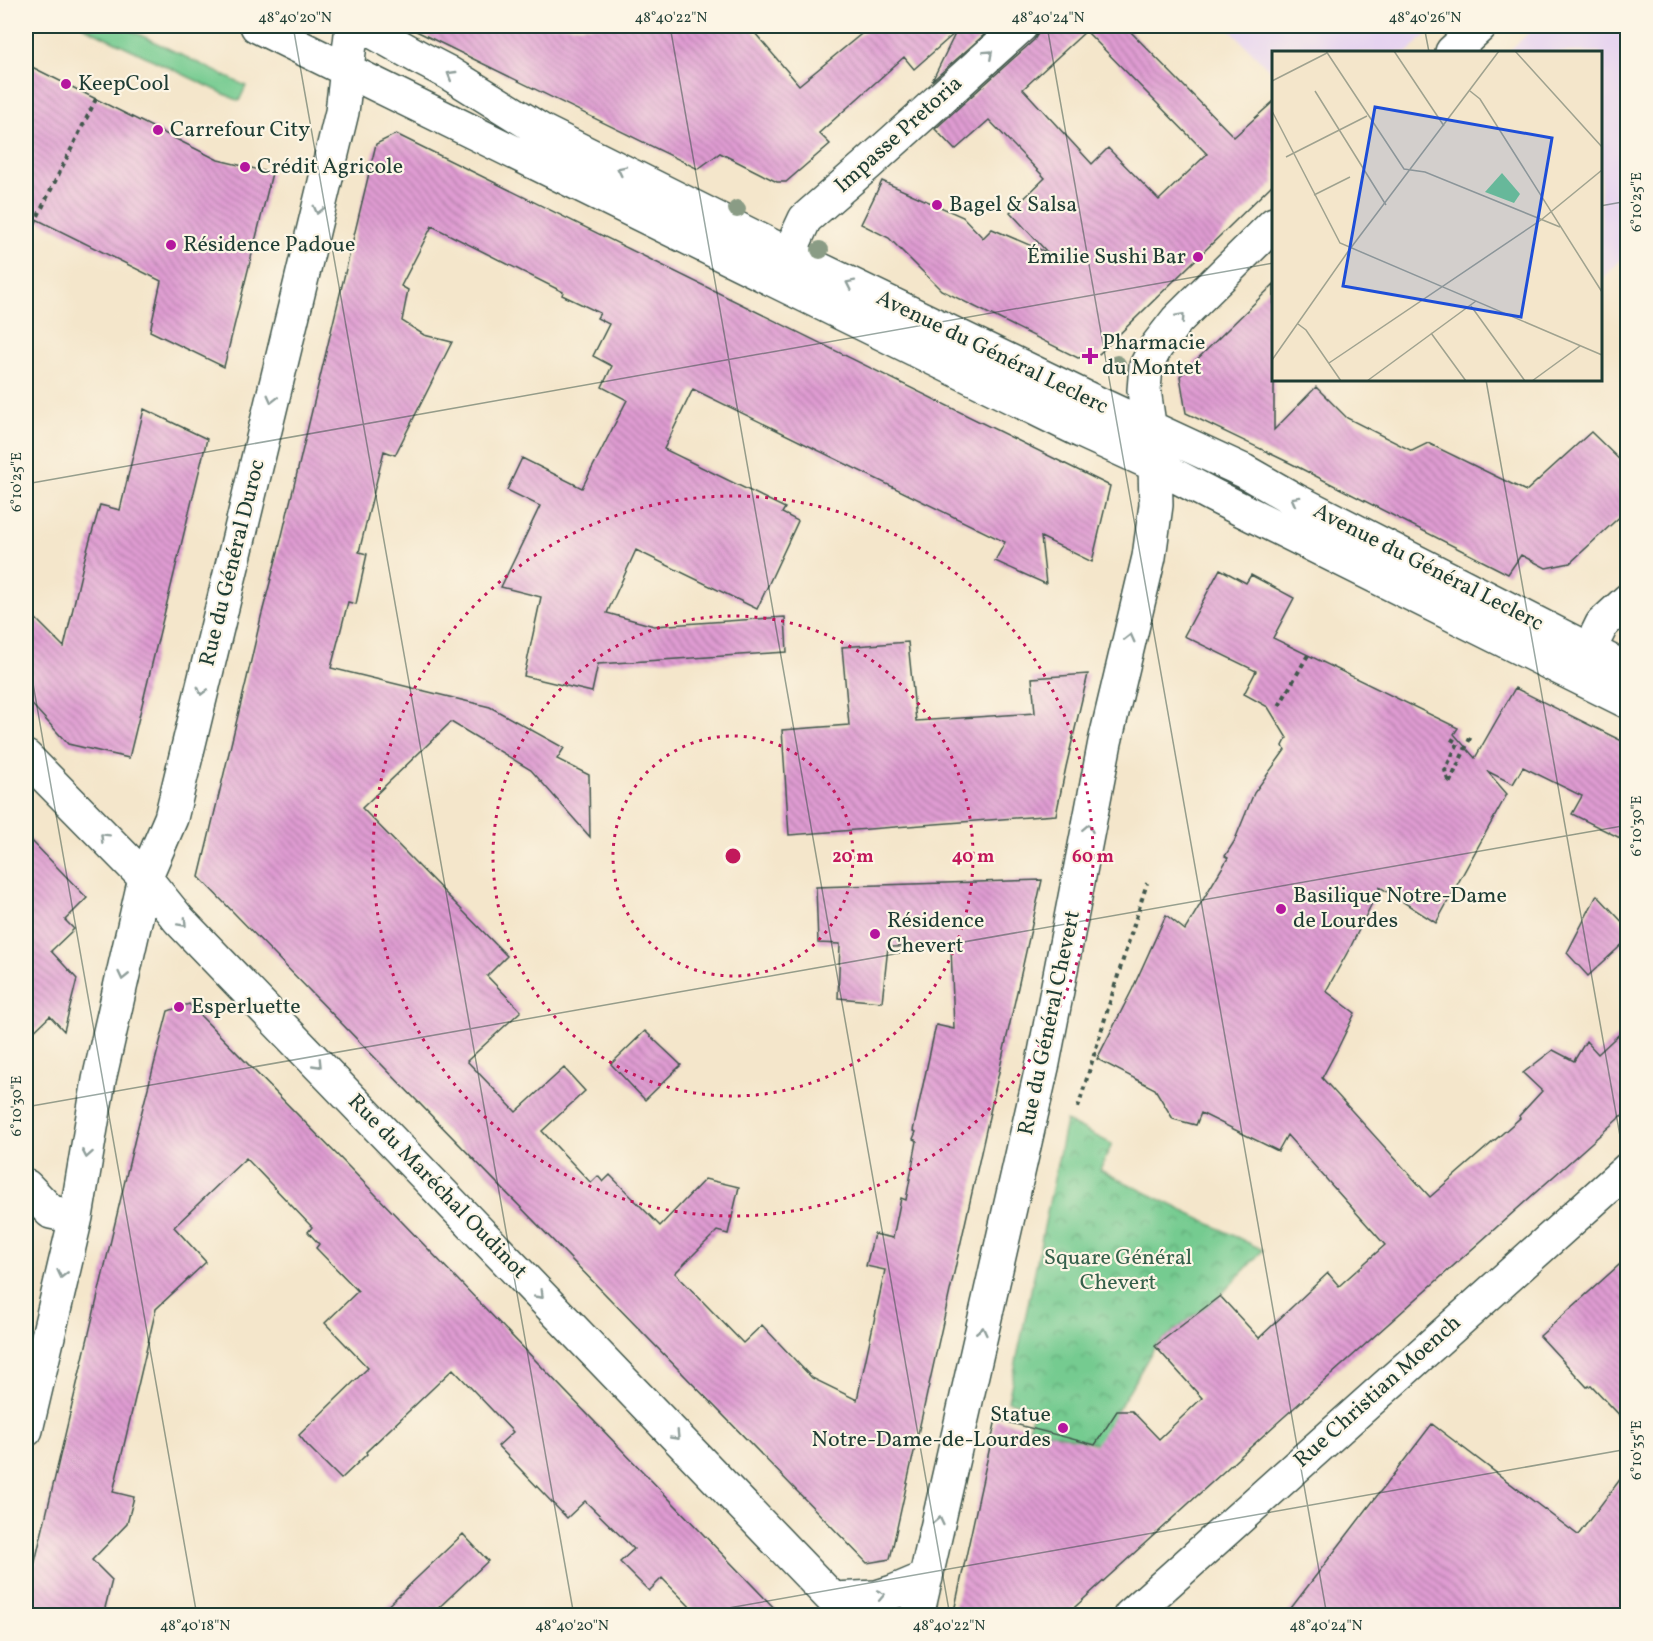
<svg xmlns="http://www.w3.org/2000/svg" width="1653" height="1641" viewBox="0 0 1653 1641" font-family="Vollkorn,serif">
<style>
.built{fill:#e6d3f0}
.grass{fill:#75cb90;stroke:#4a8462;stroke-width:1.5}
.park{fill:url(#park-crowns);stroke:#4a8462;stroke-width:1.5}
.building{fill:url(#building-back-hatch);fill-rule:evenodd}
.lines{fill:none;stroke-linecap:round;stroke-linejoin:round}
.minor-casing{stroke:#3f564b;stroke-width:36}
.path{stroke:#3f564b;stroke-width:4;stroke-dasharray:4.5 4.5;stroke-linecap:butt}
.minor{stroke:#fff;stroke-width:33}
.tree{fill:#8a9c85}
.oneway{stroke:#8f9e9a}
.ticks{fill:none;stroke:#1f3d34;stroke-width:1.5;stroke-opacity:0.45}
.ring{fill:none;stroke:#c2185b;stroke-width:3;stroke-dasharray:3 6}
.poi-dot{fill:#b5179e;stroke:#fcf5e5;stroke-width:2}
.labels{text-anchor:middle;dominant-baseline:central;stroke-width:4.5;stroke-linejoin:round;paint-order:stroke}
.poi-label{font-size:22px;fill:#1f3d34;stroke:#fcf5e5;text-anchor:start}
.street-label{font-size:22px;fill:#1f3d34;stroke:#fcf5e5}
.park-label{font-size:22px;fill:#34604b;stroke:#fcf5e5}
.inset-road{fill:none;stroke:#9fa28f;stroke-width:1.5}
.view{fill:#1d4ed8;fill-opacity:0.15;stroke:#1d4ed8;stroke-width:3}
.inset-edge{fill:none;stroke:#1f3d34;stroke-width:3}
.centre{fill:#c2185b;stroke:#fcf5e5;stroke-width:3}
.ring-label{font-size:18px;text-anchor:middle;font-weight:bold;fill:#c2185b;stroke:#fcf5e5;stroke-width:4.5;stroke-linejoin:round;paint-order:stroke}
.neatline{fill:none;stroke:#1f3d34;stroke-width:2}
.ticks-label{font-size:15px;text-anchor:middle;fill:#1f3d34}
</style>
<defs>
<pattern id="park-crowns" width="20" height="18" patternUnits="userSpaceOnUse" patternTransform="scale(1.5)"><rect width="20" height="18" fill="#75cb90"/><path d="M2 6a3 3 0 1 1 6 0M12 15a3 3 0 1 1 6 0" fill="none" stroke="#5fa676"/></pattern>
<pattern id="building-back-hatch" width="6" height="6" patternUnits="userSpaceOnUse" patternTransform="scale(1.5)"><rect width="6" height="6" fill="#df9bd2"/><path d="M-1 5l2 2M0 0l6 6M5-1l2 2" fill="none" stroke="#b480ab"/></pattern>
</defs>
<rect width="100%" height="100%" fill="#fcf5e5"/>
<filter id="ink" filterUnits="userSpaceOnUse"><feTurbulence type="fractalNoise" baseFrequency=".0167" numOctaves="2"/><feDisplacementMap in="SourceGraphic" scale="12" xChannelSelector="R" yChannelSelector="G"/><feConvolveMatrix kernelMatrix="1 2 1 2 8 2 1 2 1" color-interpolation-filters="sRGB"/></filter>
<filter id="wash" filterUnits="userSpaceOnUse"><feTurbulence type="fractalNoise" baseFrequency=".008" numOctaves="4" result="noise"/><feDisplacementMap in="SourceGraphic" scale="24" xChannelSelector="R" yChannelSelector="G"/><feGaussianBlur stdDeviation="1.35" result="paint"/><feColorMatrix in="noise" values="0 0 0 0 0 0 0 0 0 0 0 0 0 0 0 0 0 1.4 0 .05"/><feComposite in="paint" operator="in"/></filter>
<g filter="url(#wash)">
<rect width="100%" height="100%" fill="#f4e6cb"/>
<!-- built -->
<path class="built" d="M1226,26H1435L1408,52H1274L1273,73Z
M1536,26H1627V254L1601,280L1600,52H1508Z"/>
<!-- grass -->
<path class="grass" d="M82,26H122L246,86L239,101Z"/>
<!-- park -->
<path class="park" d="M1066,1121L1112,1144L1100,1170L1263,1250L1220,1296L1155,1346L1098,1444L1029,1428L1034,1407L1008,1401Z"/>
<g id="blocks">
<!-- building -->
<path class="building" d="M406,26H749L799,85L871,26H994L932,81L956,32L914,69L904,57L819,133L830,144L786,182H777L720,153L698,169Z
M1039,26H1125L1234,137L1274,101V183L1099,354L1078,358L941,290L889,238L861,224L882,181L963,217L983,238L992,229L1048,253L1010,212L1045,178L989,120L955,150L935,129L1034,40L1039,32ZM1086,31L1207,154L1159,200L1108,148L1092,164L1023,89Z
M26,64L218,160L272,173L224,367L150,331L161,281L26,214Z
M396,134L1110,486L1092,562L1041,537L1046,584L995,561L1005,542L693,389L664,449L785,508L782,513L798,521L757,609L636,550L607,613L654,626L785,617L787,652L598,664L592,692L524,676L541,597L501,587L540,506L507,490L522,458L582,488L627,400L602,387L612,366L593,356L609,324L597,318L600,313L562,295L563,292L432,226L401,286L408,290L402,321L424,335L452,342L395,455L384,451L359,552L367,554L356,604L348,602L331,668L490,707L564,748L557,759L589,775L590,837L531,770L451,722L362,808L507,956L487,976L521,1011L467,1061L516,1112L564,1068L585,1091L542,1131L591,1183L598,1176L603,1182L610,1175L660,1226L705,1179L739,1187L728,1234L717,1231L675,1273L743,1343L762,1325L812,1378L857,1400L885,1270L866,1266L874,1234L893,1238L901,1198L906,1200L917,1141L913,1139L916,1132L913,1131L936,1025L954,1029L951,946L888,947L882,1002L838,998L840,944L818,943L816,887L1042,880L890,1559L867,1563L199,877L247,678L261,617L279,548L376,144Z
M1274,284V430L1316,387L1347,418L1412,451L1428,443L1526,491L1591,432L1628,468V509L1570,563L1546,568L1521,555L1508,574L1292,464L1186,413L1180,376Z
M144,409L207,439L129,758L68,744L26,698V609L64,647L84,561L100,505L120,510Z
M1220,569L1246,583L1251,575L1294,598L1273,638L1458,728L1454,734L1475,758L1515,688L1628,744V842L1572,814L1582,796L1523,767L1513,784L1487,771L1507,794L1436,923L1380,887L1351,946L1326,991L1355,1013L1337,1050L1322,1078L1430,1197L1520,1118L1519,1116L1542,1091L1523,1073L1553,1050L1574,1061L1586,1041L1598,1054L1628,1026V1110L1276,1424L1065,1616H953L996,1419L1095,1445L1117,1411H1132L1159,1439L1202,1398L1155,1346L1220,1296L1259,1338L1328,1273L1339,1286L1385,1245L1287,1135L1278,1151L1201,1113L1196,1125L1173,1119L1155,1089L1097,1059L1132,990L1166,915L1185,930L1228,858L1225,856L1234,842L1254,793L1285,750L1283,746L1287,738L1268,707L1244,694L1256,671L1184,636Z
M908,642L916,721L1035,713L1032,678L1088,674L1066,767L1056,815L789,835L782,730L849,725L842,647Z
M26,835L87,898L65,920L74,929L51,951L77,979L64,1031L50,1016L26,1039Z
M1597,895L1628,928V939L1588,976L1567,953Z
M189,1004L349,1167L782,1616H699L662,1578L649,1591L620,1562L634,1549L585,1501L567,1518L498,1446L513,1432L453,1369L366,1452L367,1454L341,1479L307,1445L299,1435L368,1368L325,1323L358,1291L316,1248L319,1244L308,1232L312,1227L246,1158L174,1227L206,1262L156,1309L113,1492L134,1497L127,1524L92,1560L112,1580L103,1616H26V1600L136,1134L168,1011Z
M645,1031L681,1065L645,1100L611,1064Z
M1628,1257V1424L1591,1385L1587,1387L1540,1336Z
M1432,1424L1578,1535L1628,1469V1616H1285Z
M463,1534L488,1561L430,1616H377Z"/>
</g>
</g>
<g filter="url(#ink)">
<use href="#blocks" fill-opacity="0" stroke="#3f564b" stroke-width="1.5"/>
<g class="lines">
<!-- minor casing -->
<g class="minor-casing">
<path id="minor" d="M257,26L1083,432L1155,465L1214,496L1628,702
M363,26L420,58L447,72L542,131L788,254L1097,403L1244,471L1295,500L1628,670
M1452,52L1480,26
M779,275L805,219L868,164L1021,26
M1580,669L1602,624L1628,600
M26,757L145,878L179,920L849,1616
M26,1186L51,1212L76,1217
M26,1430L76,1217L99,1080L145,878L171,818L342,112L352,26
M833,1599L877,1597L893,1592L926,1578
M917,1616L1043,1063L1105,742L1149,557L1156,505L1155,465L1144,390L1146,366L1156,347L1177,320L1274,224
M1130,1616L1628,1169"/>
</g>
<!-- path -->
<path class="path" d="M26,240L96,99
M1279,706L1308,655
M1451,739L1458,743L1445,770L1449,784L1471,736
M1078,1108L1116,982L1147,883"/>
<!-- minor -->
<use href="#minor" class="minor"/>
</g>
<!-- trees -->
<g class="tree">
<circle cx="737" cy="209" r="9"/>
<circle cx="820" cy="250" r="9"/>
<circle cx="1117" cy="364" r="9"/>
</g>
<!-- one-way arrows -->
<defs><path id="oneway-chevron" d="M-2-3.5L2.5 0L-2 3.5" fill="none" stroke-width="1.6" stroke-linecap="round" stroke-linejoin="round" transform="scale(1.5)"/></defs>
<g class="oneway">
<use href="#oneway-chevron" transform="translate(989 54) rotate(-42)"/>
<use href="#oneway-chevron" transform="translate(451 75) rotate(-149)"/>
<use href="#oneway-chevron" transform="translate(621 170) rotate(-154)"/>
<use href="#oneway-chevron" transform="translate(318 210) rotate(104)"/>
<use href="#oneway-chevron" transform="translate(850 284) rotate(-154)"/>
<use href="#oneway-chevron" transform="translate(1181 317) rotate(-47)"/>
<use href="#oneway-chevron" transform="translate(272 399) rotate(104)"/>
<use href="#oneway-chevron" transform="translate(1295 500) rotate(-151)"/>
<use href="#oneway-chevron" transform="translate(1130 638) rotate(-76)"/>
<use href="#oneway-chevron" transform="translate(202 691) rotate(104)"/>
<use href="#oneway-chevron" transform="translate(1088 828) rotate(-79)"/>
<use href="#oneway-chevron" transform="translate(104 837) rotate(-135)"/>
<use href="#oneway-chevron" transform="translate(183 923) rotate(47)"/>
<use href="#oneway-chevron" transform="translate(123 976) rotate(103)"/>
<use href="#oneway-chevron" transform="translate(318 1064) rotate(46)"/>
<use href="#oneway-chevron" transform="translate(87 1154) rotate(100)"/>
<use href="#oneway-chevron" transform="translate(62 1274) rotate(103)"/>
<use href="#oneway-chevron" transform="translate(540 1295) rotate(46)"/>
<use href="#oneway-chevron" transform="translate(982 1331) rotate(-77)"/>
<use href="#oneway-chevron" transform="translate(676 1436) rotate(46)"/>
<use href="#oneway-chevron" transform="translate(939 1521) rotate(-77)"/>
<use href="#oneway-chevron" transform="translate(881 1595) rotate(-11)"/>
</g>
</g>
<!-- ticks -->
<path class="ticks" d="M293,26L574,1616M670,26L950,1616M1047,26L1327,1616M1424,26L1429,52M1600,206L1628,201M1486,380L1628,1181M26,484L1274,263M26,644L197,1616M26,1107L1628,825M683,1616L1628,1449"/>
<!-- distance rings -->
<g class="ring">
<circle cx="733" cy="856" r="120"/>
<circle cx="733" cy="856" r="240"/>
<circle cx="733" cy="856" r="360"/>
</g>
<!-- markers -->
<g class="poi-dot">
<circle cx="66" cy="84" r="6"/>
<circle cx="158" cy="130" r="6"/>
<circle cx="245" cy="167" r="6"/>
<circle cx="937" cy="205" r="6"/>
<circle cx="171" cy="245" r="6"/>
<circle cx="1198" cy="257" r="6"/>
<path d="M1087 347h6v6h6v6h-6v6h-6v-6h-6v-6h6z"/>
<circle cx="1281" cy="909" r="6"/>
<circle cx="875" cy="934" r="6"/>
<circle cx="179" cy="1007" r="6"/>
<circle cx="1063" cy="1428" r="6"/>
</g>
<g class="labels">
<!-- poi labels -->
<g class="poi-label">
<text x="78" y="84">KeepCool</text>
<text x="170" y="130">Carrefour City</text>
<text x="257" y="167">Crédit Agricole</text>
<text x="949" y="205">Bagel &amp; Salsa</text>
<text x="183" y="245">Résidence Padoue</text>
<text x="1186" y="257" text-anchor="end">Émilie Sushi Bar</text>
<text x="1102" y="343">Pharmacie<tspan x="1102" dy="25">du Montet</tspan></text>
<text x="1293" y="896">Basilique Notre-Dame<tspan x="1293" dy="25">de Lourdes</tspan></text>
<text x="887" y="921">Résidence<tspan x="887" dy="25">Chevert</tspan></text>
<text x="191" y="1007">Esperluette</text>
<text x="1051" y="1415" text-anchor="end">Statue<tspan x="1051" dy="25">Notre-Dame-de-Lourdes</tspan></text>
</g>
<!-- street labels -->
<g class="street-label">
<text transform="translate(899 135) rotate(-42)">Impasse Pretoria</text>
<text transform="translate(992 353) rotate(26)">Avenue du Général Leclerc</text>
<text transform="translate(233 563) rotate(-76)">Rue du Général Duroc</text>
<text transform="translate(1428 568) rotate(27)">Avenue du Général Leclerc</text>
<text transform="translate(1050 1023) rotate(-78)">Rue du Général Chevert</text>
<text transform="translate(437 1187) rotate(46)">Rue du Maréchal Oudinot</text>
<text transform="translate(1378 1392) rotate(-42)">Rue Christian Moench</text>
</g>
<!-- park labels -->
<g class="park-label">
<text x="1118" y="1258">Square Général<tspan x="1118" dy="25">Chevert</tspan></text>
</g>
</g>
<!-- overview -->
<g transform="translate(1272 51)">
<rect width="330" height="330" fill="#f4e6cb"/>
<path d="M230,122L248,143L242,152L213,141Z" fill="#75cb90"/>
<path class="inset-road" d="M54,0L132,118L153,121L288,176M122,0L172,75M243,0L330,96M0,30L55,2M43,40L114,154M198,40L208,48L330,241M0,60L68,192L330,304M14,106L95,65M42,144L78,126M199,255L253,330M26,273L34,279L69,330M159,282L194,330M0,309L75,202L227,0M57,312L269,169L330,119M95,330L204,250M260,330L308,295"/>
<path class="view" d="M103,56L280,87L249,266L71,235Z"/>
<rect width="330" height="330" class="inset-edge"/>
</g>
<circle cx="733" cy="856" r="9" class="centre"/>
<g class="ring-label">
<text x="853" y="862">20 m</text>
<text x="973" y="862">40 m</text>
<text x="1093" y="862">60 m</text>
</g>
<!-- margin -->
<rect width="1653" height="1641" fill="none" stroke="#fcf5e5" stroke-width="66"/>
<rect x="33" y="33" width="1587" height="1575" class="neatline"/>
<g class="ticks-label">
<text x="295" y="22">48°40'20"N</text>
<text x="671" y="22">48°40'22"N</text>
<text x="1048" y="22">48°40'24"N</text>
<text x="1425" y="22">48°40'26"N</text>
<text transform="translate(1636 202) rotate(-90)" y="5">6°10'25"E</text>
<text transform="translate(16 482) rotate(-90)" y="5">6°10'25"E</text>
<text transform="translate(1636 826) rotate(-90)" y="5">6°10'30"E</text>
<text transform="translate(16 1106) rotate(-90)" y="5">6°10'30"E</text>
<text transform="translate(1636 1450) rotate(-90)" y="5">6°10'35"E</text>
<text x="195" y="1630">48°40'18"N</text>
<text x="572" y="1630">48°40'20"N</text>
<text x="949" y="1630">48°40'22"N</text>
<text x="1326" y="1630">48°40'24"N</text>
</g>
</svg>
